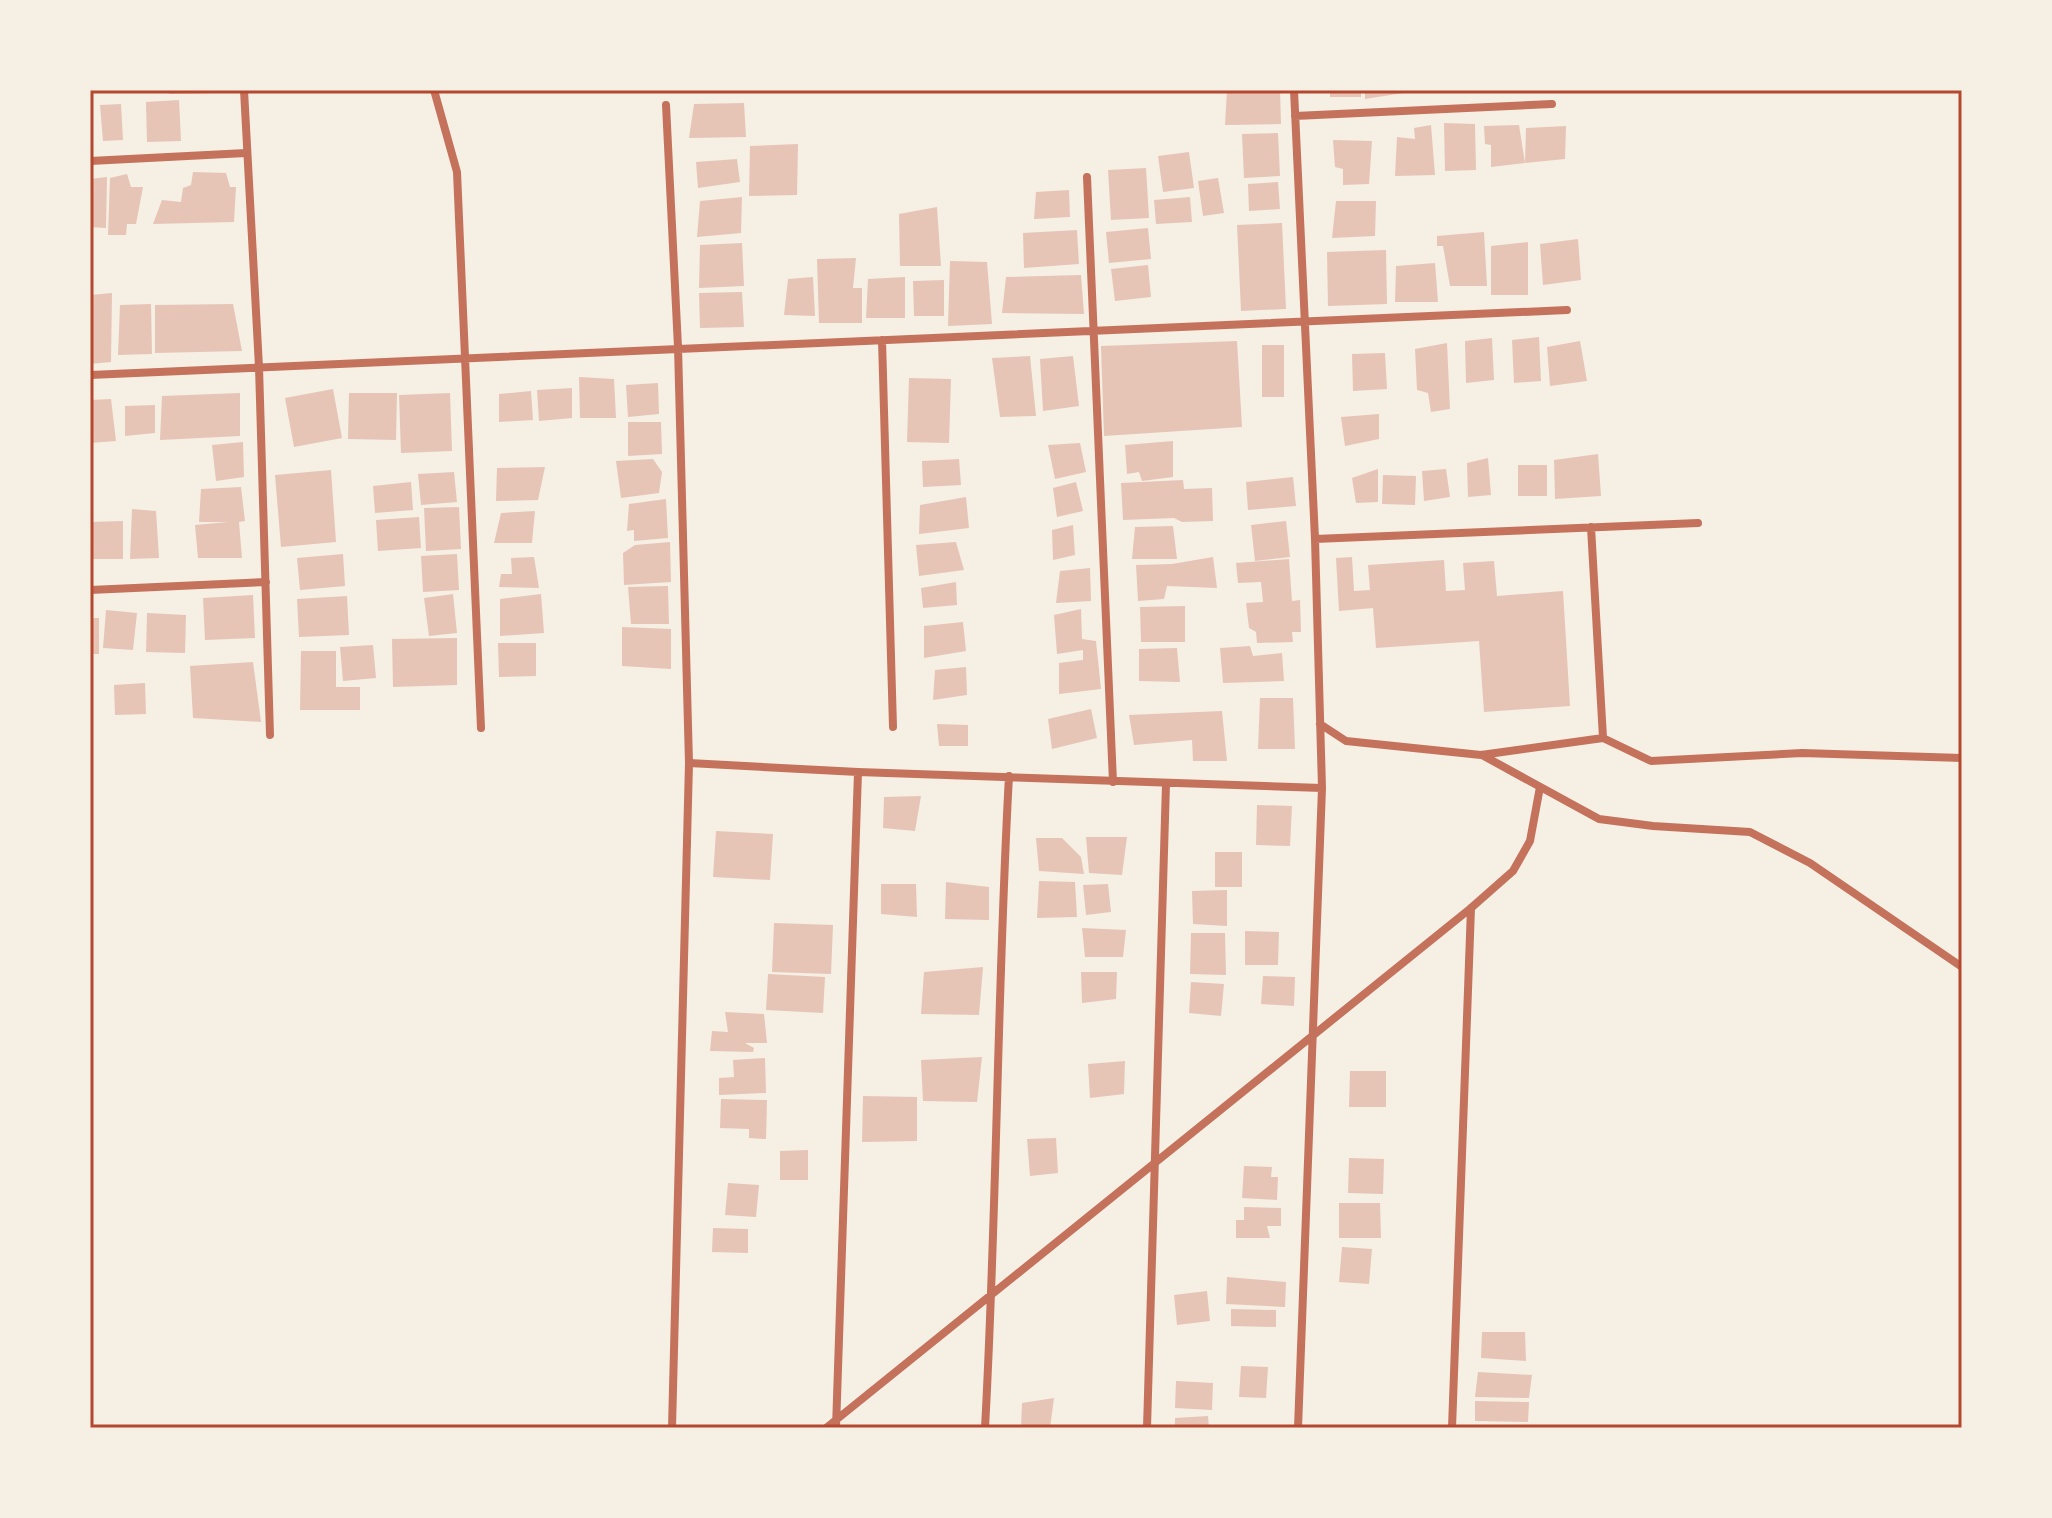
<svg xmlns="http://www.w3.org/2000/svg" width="2052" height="1518" viewBox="0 0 2052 1518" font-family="'IBM Plex Serif',serif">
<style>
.building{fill:#e6c5b7}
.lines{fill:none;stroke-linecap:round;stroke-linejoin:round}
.minor{stroke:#c5725c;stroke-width:8}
.neatline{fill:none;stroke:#b5482f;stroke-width:3}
</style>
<rect width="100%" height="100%" fill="#f6efe4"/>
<!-- building -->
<path class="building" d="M168,90H215V93L169,94Z
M1227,90H1280L1281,124L1225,125Z
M1330,90H1361V97H1330Z
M1365,90H1410V92L1365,99Z
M179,100L181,141L147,142L146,102Z
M744,103L746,137L689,138L694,104Z
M121,104L123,140L103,141L100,105Z
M1444,123L1475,124L1476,170L1445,171Z
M1431,125L1435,175L1395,176L1397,137L1415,139L1414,128Z
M1519,125L1525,163L1491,167V145L1485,144L1484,126Z
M1566,126L1565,159L1525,163L1526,128Z
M1278,133L1280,176L1244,178L1242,134Z
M1333,140L1372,141L1369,184L1343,185V169L1335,167Z
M798,144L797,195L749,196L750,146Z
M1189,152L1194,188L1163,192L1158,156Z
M737,159L740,182L698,188L696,162Z
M1146,168L1149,218L1111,220L1108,170Z
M193,172L226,173L230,187H236L234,222L153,224L162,200L181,202L183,188L191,185Z
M127,174L131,187H143L136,224H127L126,235H108L110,178Z
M107,177L106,228L90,227V179Z
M1218,178L1224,213L1203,216L1198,181Z
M1278,182L1280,209L1249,211L1248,184Z
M1069,190L1070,217L1034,219L1036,192Z
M742,197L741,233L697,237L700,201Z
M1190,197L1192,222L1156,224L1154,200Z
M1336,201H1376L1375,236L1332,238Z
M937,207L941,266H900L899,214Z
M1282,223L1286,309L1241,311L1237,225Z
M1148,228L1151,259L1109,263L1106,232Z
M1077,230L1079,264L1024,268L1023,233Z
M1484,232L1487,286H1450L1443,246H1437V236Z
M1578,239L1581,280L1543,285L1540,244Z
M1528,242V295H1491V246Z
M742,243L744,286L699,288L700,245Z
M1386,250L1387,304L1328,306L1327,252Z
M856,258L853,288H862V323H819L817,259Z
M950,261L987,262L992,324L948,326Z
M1435,263L1438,302H1395L1396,266Z
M1148,265L1151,297L1115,301L1111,269Z
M1081,275L1084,314L1002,313L1006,277Z
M813,277L815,316L784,315L788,279Z
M905,277V318H866L868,279Z
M944,280V316H914L913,281Z
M742,292L744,327L700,328L699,293Z
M112,293L111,362L90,364V295Z
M151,304L152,354L118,355L120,305Z
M233,304L242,351L155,353V305Z
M1539,337L1541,381L1514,383L1512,340Z
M1492,338L1494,380L1466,383L1465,341Z
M1237,341L1242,427L1104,436L1101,346Z
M1580,341L1587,381L1550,386L1547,347Z
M1447,343L1450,409L1431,412L1428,393L1417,390L1415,349Z
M1262,345H1284V397H1262Z
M1385,353L1387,389L1353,391L1352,354Z
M1030,356L1036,416L1000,417L992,358Z
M1073,356L1079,406L1043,411L1040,359Z
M579,377L614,379L616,418H580Z
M909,378L951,379L949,443L907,442Z
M658,383L659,414L628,417L626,385Z
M572,388V418L539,421L537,390Z
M333,389L342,438L294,447L285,398Z
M531,391L533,420L499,422V394Z
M240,393V436L160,440L162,396Z
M349,393H397L396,440L348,439Z
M450,393L452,451L401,453L399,395Z
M111,399L116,441L90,443V400Z
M155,405V433L125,436V406Z
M1379,414V439L1345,446L1341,417Z
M628,422H661L662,454L628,456Z
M1173,441V477L1142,481L1139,472L1127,474L1125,445Z
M243,442L244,477L216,481L212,445Z
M1080,443L1086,472L1055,479L1048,445Z
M1598,454L1601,496L1555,499L1554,460Z
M1488,458L1491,495L1468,497L1467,463Z
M653,459L662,472L659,493L621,498L616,461Z
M959,459L961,485L923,487L922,461Z
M1518,465H1547V496H1518Z
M545,467L538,500L496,501L497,468Z
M1378,469V502L1356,503L1352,478Z
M1446,469L1450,497L1424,501L1422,471Z
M331,470L336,542L281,547L275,475Z
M454,472L457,502L421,505L418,474Z
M1383,475L1416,476L1415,505L1382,504Z
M1293,477L1296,506L1248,510L1246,482Z
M1183,480L1184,489L1212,488L1213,521L1182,522L1174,518L1123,520L1121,483Z
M411,482L413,510L375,513L373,486Z
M1076,482L1083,511L1057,517L1053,488Z
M241,487L245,521L239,522L242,558H198L195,525L228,522H199L201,489Z
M966,497L969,528L919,534L920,505Z
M666,499L668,538L634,541V530L627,531L629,504Z
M459,507L461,549L426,551L424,508Z
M132,509L156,511L159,558L130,559Z
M535,511L532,543H494L501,513Z
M419,517L421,548L378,551L376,520Z
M123,521V559H90V522Z
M1286,521L1290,557L1255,561L1251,525Z
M1073,525L1075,555L1053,560L1052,530Z
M1173,526L1177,559H1132L1135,527Z
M670,542L671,582L624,585L623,553L635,545Z
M956,542L964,570L919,576L916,545Z
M343,554L345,586L300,590L297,558Z
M457,554L459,590L423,592L421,556Z
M534,557L539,588L499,587L501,574H512L511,558Z
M1213,557L1217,588L1167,586L1164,599L1138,601L1136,565L1172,564Z
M1352,557L1354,591L1370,590L1368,565L1444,560L1446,591L1465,590L1463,563L1494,561L1497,596L1563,591L1570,706L1484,712L1479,641L1376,648L1373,608L1339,611L1336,558Z
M1289,559L1292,601L1300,600L1301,632H1292L1293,642L1257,643L1256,632L1249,628L1246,603L1263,602L1261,582L1238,583L1236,563Z
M1090,568L1091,601L1056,603L1060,571Z
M956,582L957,605L923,608L921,588Z
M668,586L669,624H631L628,587Z
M453,594L457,633L429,636L424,598Z
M541,594L544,633L500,636V599Z
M253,595L255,638L205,640L203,598Z
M347,596L349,635L299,637L297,599Z
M1185,606V642H1141L1140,607Z
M1081,609L1082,639L1096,641L1101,689L1059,694V663L1083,660V650L1057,654L1054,615Z
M106,610L137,613L133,650L103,648Z
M147,613L186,615L185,653L146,652Z
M90,618H99V654H90Z
M963,622L966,651L924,658V626Z
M622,627L671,629V669L622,666Z
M457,638V685L393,687L392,639Z
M498,643H536V676L499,677Z
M373,645L376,678L343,681L340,647Z
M1250,646L1253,656L1282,653L1284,681L1223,683L1220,648Z
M1177,648L1180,682L1139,681V649Z
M301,651H336V687H360V710H300Z
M253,662L261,722L193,718L190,666Z
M966,667L967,695L933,700L935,670Z
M145,683L146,714L115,715L114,685Z
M1260,698H1293L1295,749H1258Z
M1091,709L1097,738L1052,749L1048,719Z
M1222,711L1227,761H1193L1192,740L1134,745L1129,715Z
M937,724L968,725V746H939Z
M921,796L915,831L883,828L884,797Z
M1257,805L1292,806L1290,846L1256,845Z
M716,831L773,834L770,880L713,877Z
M1086,837H1127L1122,875L1089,873Z
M1036,838H1062L1081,857L1084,874L1039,871Z
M1215,852H1242V887H1215Z
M1039,881L1075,882L1077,917L1037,918Z
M946,882L989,887V920L945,919Z
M881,884H916L917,917L881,914Z
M1108,884L1111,912L1086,915L1083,885Z
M1227,890V926L1193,924L1192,891Z
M774,923L833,925L831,974L772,972Z
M1082,928L1126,930L1123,957H1085Z
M1245,931L1279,932L1278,965H1245Z
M1191,933H1225L1226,975L1190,974Z
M983,967L979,1015L921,1014L924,972Z
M1081,972H1117L1116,999L1082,1003Z
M768,974L825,977L823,1013L766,1010Z
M1263,976L1295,977L1294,1006L1261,1004Z
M1191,982L1224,984L1221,1016L1189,1013Z
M725,1012L764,1014L767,1043H745L754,1048L753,1052L710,1051L712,1031L728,1032Z
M982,1057L977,1102L923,1101L921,1060Z
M765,1058L766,1093L719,1095V1078L734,1077L733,1060Z
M1125,1061L1124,1094L1090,1098L1088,1064Z
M1350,1071H1386V1107H1349Z
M863,1096L917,1097V1141L862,1142Z
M721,1099L767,1100L766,1139L749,1138V1129L720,1128Z
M1056,1138L1058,1173L1030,1176L1027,1139Z
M808,1150V1180H780V1151Z
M1349,1158L1384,1159L1383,1194L1348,1193Z
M1244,1166L1272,1167L1271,1177H1278L1277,1200L1242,1198Z
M728,1183L759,1185L756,1217L725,1215Z
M1339,1203H1380L1381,1238H1339Z
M1244,1207L1281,1208V1226H1267L1270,1238H1236V1220H1244Z
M713,1228L748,1229V1253L712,1252Z
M1342,1247L1372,1249L1369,1284L1339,1282Z
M1227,1277L1286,1282L1285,1307L1226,1304Z
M1207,1291L1210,1321L1177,1325L1174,1295Z
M1231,1309L1276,1310V1327L1231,1326Z
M1482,1332H1525L1526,1361L1481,1358Z
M1241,1366L1268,1367L1266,1398L1239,1397Z
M1478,1372L1532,1375L1529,1398L1475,1397Z
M1176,1381L1213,1383L1212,1410L1175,1408Z
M1054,1398L1050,1428H1021L1022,1403Z
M1475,1401L1529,1402L1528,1422L1475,1421Z
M1208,1416L1209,1428H1175V1418Z"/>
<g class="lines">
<!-- minor -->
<path class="minor" d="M244,90L259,367L270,735
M434,90L457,172L481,728
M1294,90L1315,539L1322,788L1298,1428
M666,105L678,347L689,763L672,1428
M1295,116L1552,104
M90,161L246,153
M1087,177L1113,782
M882,340L893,727
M90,375L1567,310
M1591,527L1603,738
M1315,539L1698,523
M90,590L266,582
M1320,724L1346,741L1481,755L1603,738L1651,761L1802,753L1962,758
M1482,755L1599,819L1653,826L1750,832L1810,863L1962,967
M689,763L858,772L1322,788
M826,1428L1471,908L1513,871L1530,841L1540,787
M836,1428L858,772
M985,1428C997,1211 997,993 1009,776
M1147,1428L1166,784
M1452,1428L1471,908"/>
</g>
<!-- border -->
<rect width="2052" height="1518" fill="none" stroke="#f6efe4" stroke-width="184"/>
<rect x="92" y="92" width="1868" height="1334" class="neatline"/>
</svg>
